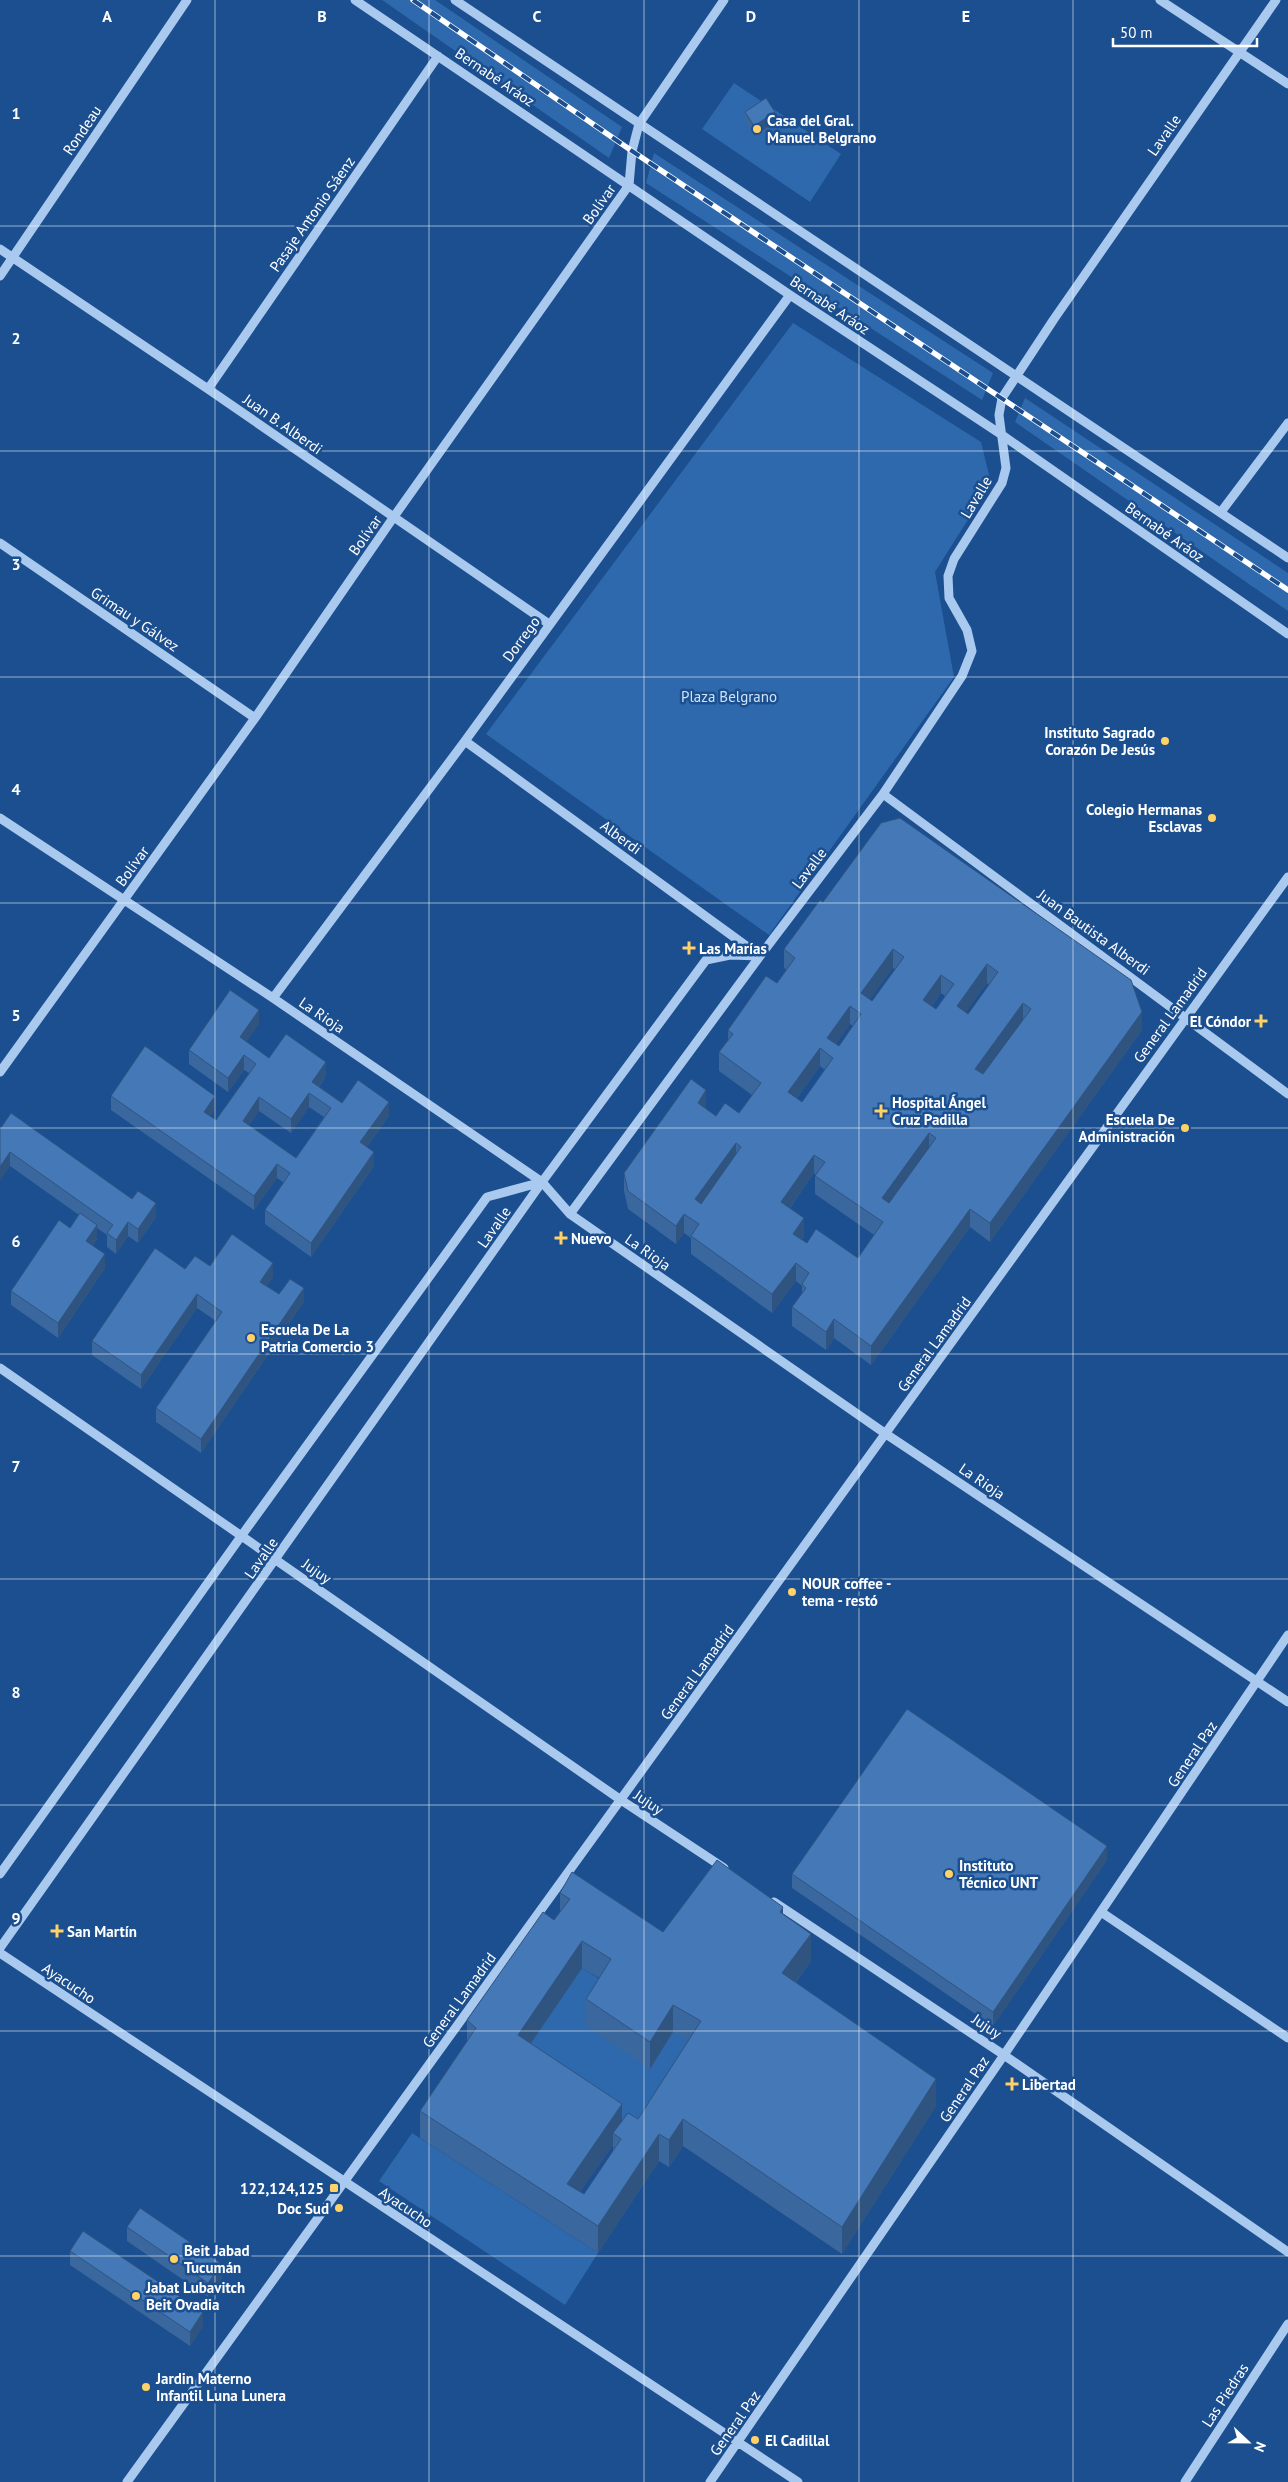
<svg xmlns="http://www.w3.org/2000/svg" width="1288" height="2482" viewBox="0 0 1288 2482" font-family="'PT Sans',sans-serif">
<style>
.green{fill:#2e69ad}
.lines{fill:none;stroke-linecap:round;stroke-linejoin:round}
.minor{stroke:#a9c9ee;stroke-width:9}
.rail-casing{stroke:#fff;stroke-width:5.5}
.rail{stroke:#1b4f8f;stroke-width:4;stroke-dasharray:11;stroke-linecap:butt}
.wall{fill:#3a679d;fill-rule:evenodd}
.shaded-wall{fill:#305480}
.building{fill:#4478b7;stroke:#305480;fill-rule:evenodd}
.grid{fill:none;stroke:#fff;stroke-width:1;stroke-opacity:0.55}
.poi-dot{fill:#ffd166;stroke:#1b4f8f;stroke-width:2}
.labels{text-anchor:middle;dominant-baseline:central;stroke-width:5;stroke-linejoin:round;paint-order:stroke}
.street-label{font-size:15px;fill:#fff;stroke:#1b4f8f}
.poi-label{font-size:15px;font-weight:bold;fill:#fff;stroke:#1b4f8f;text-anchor:start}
.park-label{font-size:15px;fill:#cfe3fa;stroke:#1b4f8f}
.grid-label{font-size:16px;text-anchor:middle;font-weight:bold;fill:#fff;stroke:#1b4f8f;stroke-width:5;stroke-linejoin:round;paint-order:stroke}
</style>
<rect width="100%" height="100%" fill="#1b4f8f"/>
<!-- green -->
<path class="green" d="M382,0H435L622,127L609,158Z
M734,83L841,154L810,202L702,129Z
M654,153L993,373L982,400L646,183Z
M793,323L981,442L991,483L935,572L954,677L769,935L486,734Z
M1025,398L1288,573V611L1015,422Z
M582,1968C623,1993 660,2024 701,2048L638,2146L518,2062Z
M412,2133L598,2253L565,2305L379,2181Z"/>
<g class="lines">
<!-- minor -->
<path class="minor" d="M355,0L790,295L1002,435L1288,634
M455,0C732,187 1012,370 1288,558
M1160,0L1288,84
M0,249L208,389L549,624
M0,276L187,0
M208,389L438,56
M1221,512L1288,423
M0,543L255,718
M465,741L760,956L570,1214
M883,794L1288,1094
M0,818L273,998L542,1182L570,1214L886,1434L1288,1702
M273,998L465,741L790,295
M0,1072L255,718L393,518L629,185L632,151L639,124L724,0
M0,1368L621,1800L724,1868
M0,1874L242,1535L487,1197L542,1182
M774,1902L1004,2055L1288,2252
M1101,1912L1288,2038
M0,1948L542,1182L706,960L730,955L760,956L883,794L962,676L972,651L967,630L949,598L948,576L954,559L1002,483L1006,468L999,415L1002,398L1054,319L1276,0
M0,1953L798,2482
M127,2482L1288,877
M710,2482L1004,2055L1288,1635
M1185,2482L1288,2324"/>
<!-- rail casing -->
<g class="rail-casing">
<path id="rail" d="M413,0L632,151L1288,590"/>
</g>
<!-- rail -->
<use href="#rail" class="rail"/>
</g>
<!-- wall -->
<path class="wall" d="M745,112L775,122L754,136L745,121Z
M881,823L1142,1030L990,1242L970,1227L871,1365L834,1338L826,1350L792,1326V1307L802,1294V1286L796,1281L772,1313L691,1254V1238L684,1233L676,1244L628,1209L624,1191V1173L706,1109L716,1116L739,1113L752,1095L719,1071V1052L728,1041V1030L777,983L787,970L784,968V949L823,902ZM893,968L895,969L872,1001L869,1000ZM987,983L989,985L968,1014L965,1013ZM941,993L945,996L936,1009L932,1006ZM850,1024L853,1026L839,1046L836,1044ZM820,1066L825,1070L802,1102L797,1098ZM814,1173L816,1175L815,1176V1194L874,1235L858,1258L807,1243L802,1240L804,1236L790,1208Z
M259,1024L246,1042L269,1058L326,1076L319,1087L342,1103L389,1116L367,1147L374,1166L311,1257L265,1224V1210L284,1183L277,1178L254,1210L111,1110V1096L215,1110L210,1116L216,1120L249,1073L244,1070L228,1092L189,1064V1050ZM309,1107L324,1117L296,1158L249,1125L259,1111L291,1133Z
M0,1129L156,1217L138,1243L128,1236L116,1254L107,1247V1235L97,1228V1239L93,1245L105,1268L58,1338L11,1305V1291L70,1228L79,1215L10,1166Z
M210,1266L273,1277L267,1286L279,1294L304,1302L201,1453L156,1422V1408L216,1321L197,1308L141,1389L92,1355V1341L185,1269Z
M1107,1860L993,2026L792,1888V1874Z
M560,1893L663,1932L783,1915L811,1961L796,1982L936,2106L842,2254L683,2146L669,2167L659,2161L598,2253L420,2138V2111L467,2042V2020L554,1920L560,1913ZM582,1968L599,1978L586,1999V2026L650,2069L673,2032L688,2041L638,2119L622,2120L531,2043ZM613,2145V2151L584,2194L580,2192Z
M127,2227L222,2278L208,2297L127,2241Z
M70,2251L203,2326L190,2346L70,2265Z"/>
<!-- shaded-wall -->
<path class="shaded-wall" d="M775,112V122L754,136V126Z
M893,949V968L861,1012V993Z
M987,964V983L957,1025V1006Z
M941,975V993L923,1018V1000Z
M1023,1003V1021L975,1087V1069Z
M850,1006V1024L829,1054L827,1038Z
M259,1010V1024L240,1051V1037Z
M1142,1012V1030L990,1242V1223Z
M820,1048V1066L788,1110V1092Z
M244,1055V1070L228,1092V1078Z
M326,1062V1076L312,1096V1082Z
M706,1090V1109L698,1103Z
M309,1093V1107L291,1133V1119Z
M215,1096V1110L204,1126V1112Z
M259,1097V1111L243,1135V1121Z
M389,1102V1116L360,1157V1142Z
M929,1133V1151L882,1216V1198Z
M736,1143V1162L695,1218V1199Z
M10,1152V1166L0,1181V1167Z
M374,1152V1166L311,1257V1243Z
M814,1155V1173L781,1220V1202Z
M277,1164V1178L254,1210V1196Z
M156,1203V1217L138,1243V1229Z
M970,1209V1227L871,1365V1346Z
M684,1214V1233L676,1244V1226Z
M804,1218V1236L793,1252V1234Z
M128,1222V1236L116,1254V1240Z
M97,1225V1239L86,1255V1241Z
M105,1254V1268L58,1338V1323Z
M273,1263V1277L260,1296V1282Z
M796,1263V1281L772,1313V1294Z
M304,1288V1302L201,1453V1439Z
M197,1294V1308L141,1389V1375Z
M834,1319V1338L826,1350V1332Z
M1107,1846V1860L993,2026V2012Z
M783,1907V1934L780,1912Z
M811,1934V1961L782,2000V1973Z
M582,1941V1968L518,2062V2035Z
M673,2005V2032L650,2069V2042Z
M936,2079V2106L842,2254V2227Z
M622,2104V2131L613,2133V2145L569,2208L567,2184Z
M683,2119V2146L669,2167V2140Z
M659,2134V2161L598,2253V2226Z
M222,2264V2278L208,2297V2283Z
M203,2312V2326L190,2346V2332Z"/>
<!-- building -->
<path class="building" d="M766,98L775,112L754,126L745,112Z
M900,818L1131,980L1142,1012L990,1223L970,1209L871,1346L834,1319L826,1332L792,1307L806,1288L802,1284L809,1273L796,1263L772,1294L691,1236L699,1224L684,1214L676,1226L628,1191L624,1173L691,1079L706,1090L698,1103L716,1116L725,1103L739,1113L761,1083L719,1052L733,1034L728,1030L766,976L777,983L795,958L784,949L820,900L823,902L881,823ZM893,949L904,957L872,1001L861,993ZM987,964L998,972L968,1014L957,1006ZM941,975L954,984L936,1009L923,1000ZM1023,1003L1031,1009L983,1074L975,1069ZM850,1006L861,1014L839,1046L827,1038ZM820,1048L833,1058L802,1102L788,1092ZM929,1133L936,1138L889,1203L882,1198ZM736,1143L741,1147L701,1204L695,1199ZM814,1155L825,1162L815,1176L883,1222L858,1258L816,1229L807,1243L793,1234L804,1218L781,1202Z
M230,990L259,1010L240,1037L269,1058L286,1034L326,1062L312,1082L342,1103L358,1080L389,1102L360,1142L374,1152L311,1243L265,1210L290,1173L277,1164L254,1196L111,1096L145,1046L215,1096L204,1112L216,1120L256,1064L244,1055L228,1078L189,1050ZM309,1093L331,1108L296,1158L243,1121L259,1097L291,1119Z
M11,1113L132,1199L138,1191L156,1203L138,1229L128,1222L116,1240L107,1233L113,1225L10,1152L0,1167V1129Z
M80,1213L97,1225L86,1241L105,1254L58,1323L11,1291L59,1220L70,1228Z
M232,1234L273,1263L260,1282L279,1294L290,1279L304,1288L201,1439L156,1408L222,1312L197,1294L141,1375L92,1341L155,1248L185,1269L195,1256L210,1266Z
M907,1709L1107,1846L993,2012L792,1874Z
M717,1860L783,1907L780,1912L811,1934L782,1973L936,2079L842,2227L683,2119L669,2140L659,2134L598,2226L420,2111L476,2028L467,2020L543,1912L554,1920L570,1899L560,1893L572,1872L663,1932ZM582,1941L611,1959L586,1999L650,2042L673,2005L701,2021L638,2119L628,2113L613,2133L621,2139L584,2194L567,2184L622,2104L518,2035Z
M140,2208L222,2264L208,2283L127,2227Z
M83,2231L203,2312L190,2332L70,2251Z"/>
<!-- grid -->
<path class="grid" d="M215,0V2482M429,0V2482M644,0V2482M859,0V2482M1073,0V2482M0,226H1288M0,451H1288M0,677H1288M0,903H1288M0,1128H1288M0,1354H1288M0,1579H1288M0,1805H1288M0,2031H1288M0,2256H1288"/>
<!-- markers -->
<g class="poi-dot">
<circle cx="757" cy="129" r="5"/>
<circle cx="1165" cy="741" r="5"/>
<circle cx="1212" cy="818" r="5"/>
<path d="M686.5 940.5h5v5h5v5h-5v5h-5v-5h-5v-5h5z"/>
<path d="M1258.5 1013.5h5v5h5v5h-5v5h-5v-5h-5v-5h5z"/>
<path d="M878.5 1103.5h5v5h5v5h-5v5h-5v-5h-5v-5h5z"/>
<circle cx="1185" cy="1128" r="5"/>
<path d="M558.5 1230.5h5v5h5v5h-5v5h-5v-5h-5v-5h5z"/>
<circle cx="251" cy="1338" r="5"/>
<circle cx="792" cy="1592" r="5"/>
<circle cx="949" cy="1874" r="5"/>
<path d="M54.5 1923.5h5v5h5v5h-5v5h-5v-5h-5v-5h5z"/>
<path d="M1009.5 2076.5h5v5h5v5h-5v5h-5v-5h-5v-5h5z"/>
<rect x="329" y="2183" width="10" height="10" rx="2.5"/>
<circle cx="339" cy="2208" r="5"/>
<circle cx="174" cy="2259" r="5"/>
<circle cx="136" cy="2296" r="5"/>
<circle cx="146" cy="2387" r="5"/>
<circle cx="755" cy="2440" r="5"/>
</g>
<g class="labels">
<!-- street labels -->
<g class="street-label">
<text transform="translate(495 77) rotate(34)">Bernabé Aráoz</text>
<text transform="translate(82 130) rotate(-56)">Rondeau</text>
<text transform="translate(1164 135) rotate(-55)">Lavalle</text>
<text transform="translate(599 204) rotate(-55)">Bolívar</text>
<text transform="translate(312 214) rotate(-55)">Pasaje Antonio Sáenz</text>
<text transform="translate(830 305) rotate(34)">Bernabé Aráoz</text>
<text transform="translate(283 424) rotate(35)">Juan B. Alberdi</text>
<text transform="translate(976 497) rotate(-59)">Lavalle</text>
<text transform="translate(1165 532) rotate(35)">Bernabé Aráoz</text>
<text transform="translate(365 535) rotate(-55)">Bolívar</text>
<text transform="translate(135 619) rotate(34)">Grimau y Gálvez</text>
<text transform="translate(521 639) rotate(-54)">Dorrego</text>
<text transform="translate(621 837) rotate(36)">Alberdi</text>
<text transform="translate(132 866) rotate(-54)">Bolívar</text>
<text transform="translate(809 868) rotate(-53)">Lavalle</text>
<text transform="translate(1094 932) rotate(36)">Juan Bautista Alberdi</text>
<text transform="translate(322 1015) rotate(34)">La Rioja</text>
<text transform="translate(1170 1015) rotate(-54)">General Lamadrid</text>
<text transform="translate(494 1227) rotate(-55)">Lavalle</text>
<text transform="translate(648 1252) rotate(35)">La Rioja</text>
<text transform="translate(934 1344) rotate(-54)">General Lamadrid</text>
<text transform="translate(982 1481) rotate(34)">La Rioja</text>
<text transform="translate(261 1558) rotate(-55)">Lavalle</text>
<text transform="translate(317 1571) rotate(35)">Jujuy</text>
<text transform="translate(697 1672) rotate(-54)">General Lamadrid</text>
<text transform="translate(1192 1754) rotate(-56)">General Paz</text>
<text transform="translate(649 1802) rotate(34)">Jujuy</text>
<text transform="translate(69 1983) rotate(34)">Ayacucho</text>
<text transform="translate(459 2000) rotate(-54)">General Lamadrid</text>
<text transform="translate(987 2026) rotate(34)">Jujuy</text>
<text transform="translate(964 2089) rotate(-56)">General Paz</text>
<text transform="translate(406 2207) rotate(34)">Ayacucho</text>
<text transform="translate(1225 2395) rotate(-57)">Las Piedras</text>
<text transform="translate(735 2423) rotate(-55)">General Paz</text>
</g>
<!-- poi labels -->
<g class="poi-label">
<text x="767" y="120">Casa del Gral.<tspan x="767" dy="17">Manuel Belgrano</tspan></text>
<text x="1155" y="732" text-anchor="end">Instituto Sagrado<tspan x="1155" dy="17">Corazón De Jesús</tspan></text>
<text x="1202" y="809" text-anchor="end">Colegio Hermanas<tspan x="1202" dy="17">Esclavas</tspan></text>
<text x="699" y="948">Las Marías</text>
<text x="1251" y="1021" text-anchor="end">El Cóndor</text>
<text x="892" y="1102">Hospital Ángel<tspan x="892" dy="17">Cruz Padilla</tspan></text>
<text x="1175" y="1119" text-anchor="end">Escuela De<tspan x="1175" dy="17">Administración</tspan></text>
<text x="571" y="1238">Nuevo</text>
<text x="261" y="1329">Escuela De La<tspan x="261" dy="17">Patria Comercio 3</tspan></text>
<text x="802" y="1583">NOUR coffee -<tspan x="802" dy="17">tema - restó</tspan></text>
<text x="959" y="1865">Instituto<tspan x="959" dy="17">Técnico UNT</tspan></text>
<text x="67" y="1931">San Martín</text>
<text x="1022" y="2084">Libertad</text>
<text x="324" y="2188" text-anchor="end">122,124,125</text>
<text x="329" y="2208" text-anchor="end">Doc Sud</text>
<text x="184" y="2250">Beit Jabad<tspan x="184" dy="17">Tucumán</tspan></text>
<text x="146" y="2287">Jabat Lubavitch<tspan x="146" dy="17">Beit Ovadia</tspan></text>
<text x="156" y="2378">Jardin Materno<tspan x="156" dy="17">Infantil Luna Lunera</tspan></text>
<text x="765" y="2440">El Cadillal</text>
</g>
<!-- park labels -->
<g class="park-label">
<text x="729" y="696">Plaza Belgrano</text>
</g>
</g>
<g class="grid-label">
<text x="107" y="22">A</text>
<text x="322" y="22">B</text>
<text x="537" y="22">C</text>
<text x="751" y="22">D</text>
<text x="966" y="22">E</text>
<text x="16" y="119">1</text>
<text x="16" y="344">2</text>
<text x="16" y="570">3</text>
<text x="16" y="795">4</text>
<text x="16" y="1021">5</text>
<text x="16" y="1247">6</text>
<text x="16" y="1472">7</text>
<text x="16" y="1698">8</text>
<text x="16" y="1924">9</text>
</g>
<!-- north arrow -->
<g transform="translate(1248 2442) rotate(112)" stroke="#1b4f8f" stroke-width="4" paint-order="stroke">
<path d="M0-4L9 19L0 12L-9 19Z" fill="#ffffff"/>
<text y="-8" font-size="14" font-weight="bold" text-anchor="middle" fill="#ffffff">N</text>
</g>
<!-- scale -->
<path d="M1113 38v8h144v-8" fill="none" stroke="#ffffff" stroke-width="2.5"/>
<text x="1120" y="38" font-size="15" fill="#ffffff" stroke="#1b4f8f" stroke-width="4" paint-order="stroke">50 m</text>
</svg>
